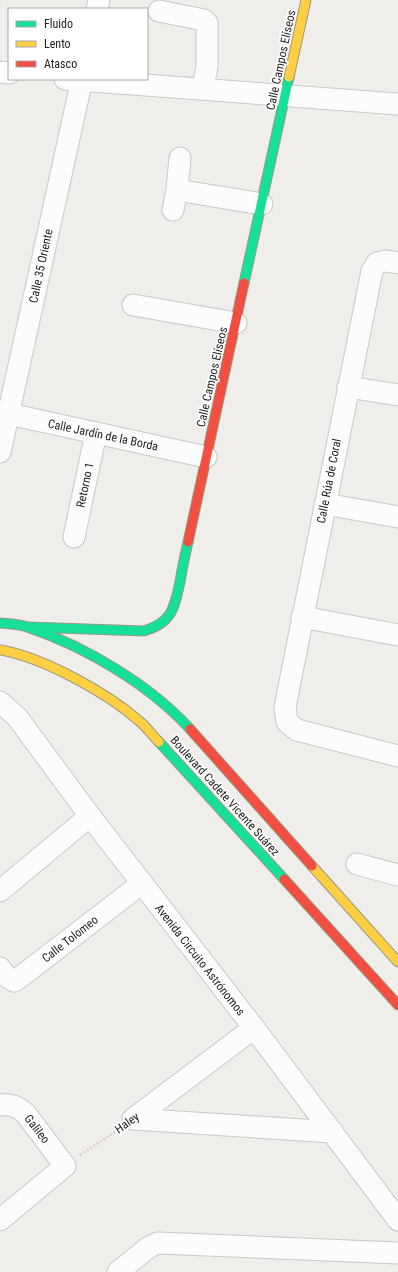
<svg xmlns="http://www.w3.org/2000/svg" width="398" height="1272" viewBox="0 0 398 1272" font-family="'Roboto Condensed',sans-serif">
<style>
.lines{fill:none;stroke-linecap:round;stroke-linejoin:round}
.street-casing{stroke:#c9c8c7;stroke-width:23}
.fast-casing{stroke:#999a82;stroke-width:11}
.slow-casing{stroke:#999a82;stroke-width:11}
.jam-casing{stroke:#999a82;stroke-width:11}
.path{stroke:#dccecd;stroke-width:2.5;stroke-dasharray:2 2;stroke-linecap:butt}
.street{stroke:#fdfcfc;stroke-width:21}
.fast{stroke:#16e098;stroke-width:9}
.slow{stroke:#ffcf43;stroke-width:9}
.jam{stroke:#f24e42;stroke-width:9}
.labels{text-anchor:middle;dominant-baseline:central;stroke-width:3.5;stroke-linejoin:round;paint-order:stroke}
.street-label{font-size:12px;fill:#222;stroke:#fff}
</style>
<rect width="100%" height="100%" fill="#f0eeeb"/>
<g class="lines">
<!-- street casing -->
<g class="street-casing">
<path id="street" d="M97,9L99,0
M159,11L204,20L207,23V66L203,88
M0,72L9,73
M65,79L398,104
M177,190L262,204
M173,210L177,190L180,158
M398,263L386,261L377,263L372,271L285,707L287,722L297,730L398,756
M133,305L236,323
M348,387L398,395
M0,412L206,457
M0,452L82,79
M325,504L398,517
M74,537L96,433
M302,617L398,635
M0,702L17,717L90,816L254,1028L398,1220
M357,864L398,875
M0,891L90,816
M0,968L6,976L14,981L19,978L141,884
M0,1105C11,1104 17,1106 26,1114L65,1166L0,1220
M133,1119L333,1132
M133,1119L254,1028
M118,1272L149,1247L158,1243L398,1253"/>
</g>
<!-- fast casing -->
<g class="fast-casing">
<path id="fast" d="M244,283L289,77
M0,623C10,624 21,624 30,628C86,647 150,685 190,729
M29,627L144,631C173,622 174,608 180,582C182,569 185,555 188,542
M159,742L284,879"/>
</g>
<!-- slow casing -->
<g class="slow-casing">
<path id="slow" d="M289,77L306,0
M0,650C42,657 106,692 138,720C146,726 152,735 159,742
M312,866L398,962"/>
</g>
<!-- jam casing -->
<g class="jam-casing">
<path id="jam" d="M188,542L244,283
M190,729L312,866
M284,879L398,1005"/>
</g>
<!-- path -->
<path class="path" d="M80,1155L118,1130"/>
<!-- street -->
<use href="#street" class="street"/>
<!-- fast -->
<use href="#fast" class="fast"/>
<!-- slow -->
<use href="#slow" class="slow"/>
<!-- jam -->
<use href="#jam" class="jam"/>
</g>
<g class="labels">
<!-- street labels -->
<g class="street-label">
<text transform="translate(281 60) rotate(-78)">Calle Campos Elíseos</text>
<text transform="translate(41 266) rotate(-78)">Calle 35 Oriente</text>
<text transform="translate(212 377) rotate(-77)">Calle Campos Elíseos</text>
<text transform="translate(103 435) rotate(12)">Calle Jardín de la Borda</text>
<text transform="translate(329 481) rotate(-79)">Calle Rúa de Coral</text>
<text transform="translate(85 485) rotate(-78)">Retorno 1</text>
<text transform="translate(225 796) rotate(48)">Boulevard Cadete Vicente Suárez</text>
<text transform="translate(70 939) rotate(-38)">Calle Tolomeo</text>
<text transform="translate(200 960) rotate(52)">Avenida Circuito Astrónomos</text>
<text transform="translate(127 1123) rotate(-35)">Haley</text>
<text transform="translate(37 1129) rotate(52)">Galileo</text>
</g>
</g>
<!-- legend -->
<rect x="8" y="8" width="140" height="72" fill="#ffffff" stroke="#a7a7a7"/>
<rect x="16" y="21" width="20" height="6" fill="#16e098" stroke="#a7a7a7"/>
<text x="44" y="28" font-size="12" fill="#222222">Fluido</text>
<rect x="16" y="41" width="20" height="6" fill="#ffcf43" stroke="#a7a7a7"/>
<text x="44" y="48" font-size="12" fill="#222222">Lento</text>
<rect x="16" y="61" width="20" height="6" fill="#f24e42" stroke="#a7a7a7"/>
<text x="44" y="68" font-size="12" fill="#222222">Atasco</text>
</svg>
